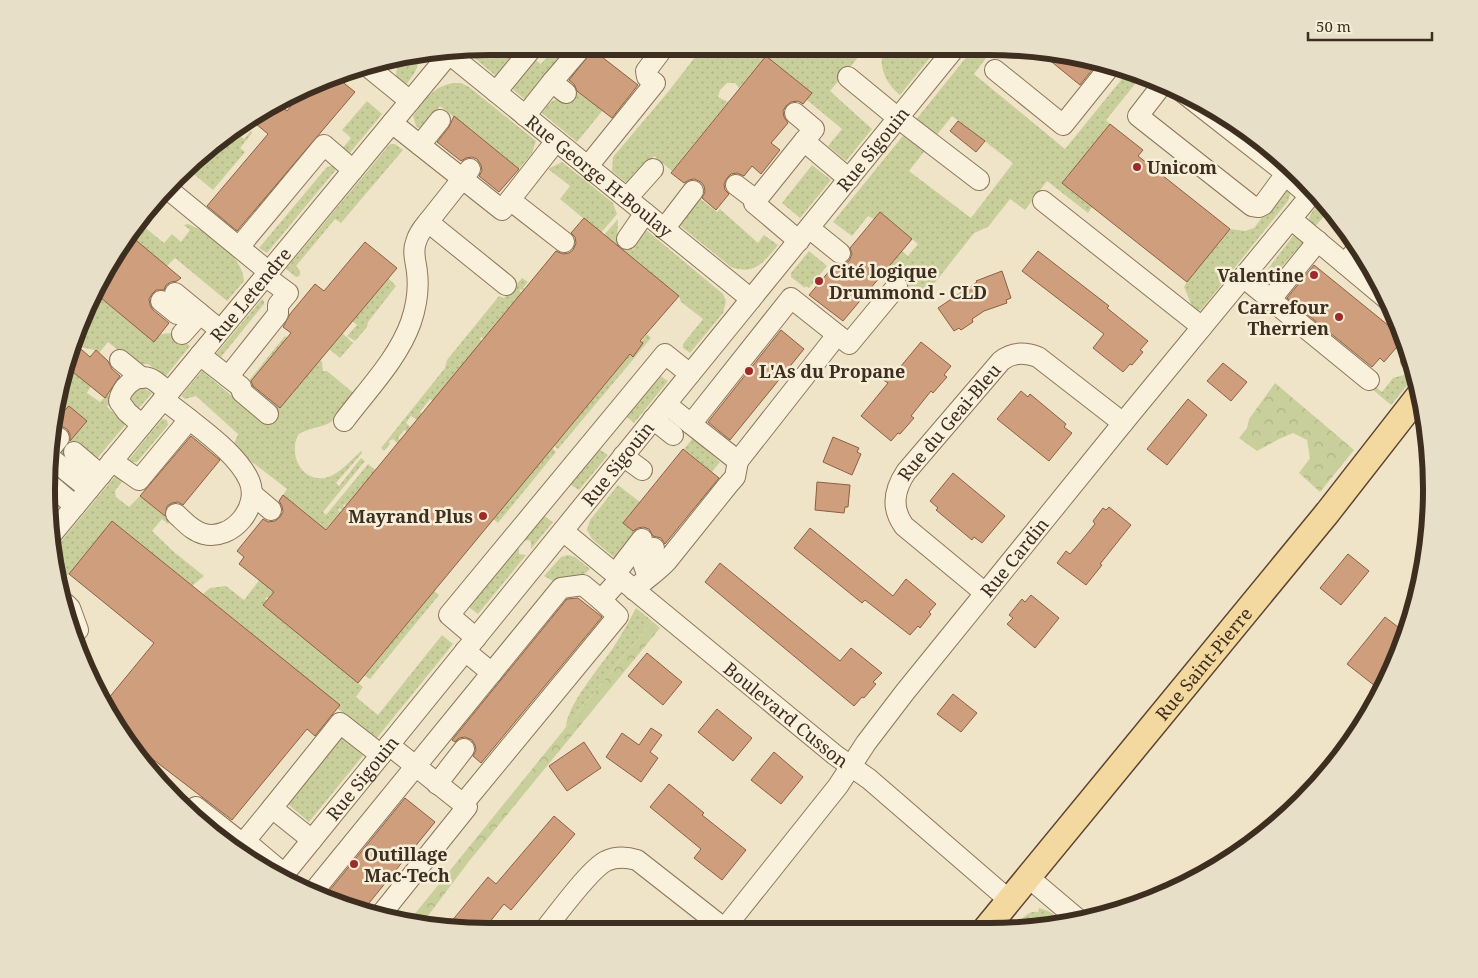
<svg xmlns="http://www.w3.org/2000/svg" width="1478" height="978" viewBox="0 0 1478 978" font-family="'Noto Serif',serif">
<style>
.grass{fill:url(#grass-dots)}
.forest{fill:url(#forest-crowns)}
.building{fill:#cf9f7d;stroke:#8d5f41}
.lines{fill:none;stroke-linecap:round;stroke-linejoin:round}
.minor-casing{stroke:#8d765c;stroke-width:22}
.major-casing{stroke:#5b4430;stroke-width:28}
.minor{stroke:#faf1dc;stroke-width:20}
.major{stroke:#f3d9a0;stroke-width:25}
.poi-dot{fill:#9e2a2b;stroke:#f7eed8;stroke-width:2}
.labels{text-anchor:middle;dominant-baseline:central;stroke-width:5;stroke-linejoin:round;paint-order:stroke}
.street-label{font-size:18px;fill:#3d2e20;stroke:#f7eed8}
.poi-label{font-size:18px;font-weight:bold;fill:#3d2e20;stroke:#f7eed8;text-anchor:start}
.rim{fill:none;stroke:#3d2e20;stroke-width:6}
</style>
<defs>
<pattern id="grass-dots" width="8" height="8" patternUnits="userSpaceOnUse" patternTransform="scale(1.25)"><rect width="8" height="8" fill="#c9cf9b"/><path d="M2 2h.1M6 6h.1" fill="none" stroke="#aeb285" stroke-width="1.8" stroke-linecap="round"/></pattern>
<pattern id="forest-crowns" width="20" height="18" patternUnits="userSpaceOnUse" patternTransform="scale(1.25)"><rect width="20" height="18" fill="#c9cf9b"/><path d="M2 6a3 3 0 1 1 6 0M12 15a3 3 0 1 1 6 0" fill="none" stroke="#aeb285"/></pattern>
</defs>
<rect width="100%" height="100%" fill="#f0e4c8"/>
<!-- grass -->
<path class="grass" d="M489,46H512L516,53L496,76L465,50Z
M555,47H570L528,102L511,88L534,59L541,64Z
M702,48L865,49L830,91L872,129L846,161L828,146L842,129L807,100L766,56L739,88L735,83H727L720,90L718,97L728,102L672,171L654,156L629,185L612,171L613,157L668,92Z
M883,49H937L900,95C886,84 878,67 883,49Z
M972,50H992L974,74L1065,149L1126,74L1140,78L1106,120L1110,124L1062,183L1092,207L1088,213L1047,181L1025,210L1010,199L988,227L974,233L922,299L887,270L902,251L908,256L918,244L880,212L874,219L868,216L852,236L833,222L906,132L927,148L909,171L971,218L1013,163L952,116L936,136L915,121Z
M419,58C418,70 412,77 405,86C395,77 394,76 399,63L397,61L407,60L411,66L413,59Z
M453,83H461L469,87L536,141L532,153L519,169L440,106L420,129L416,126L413,116C425,100 432,87 453,83Z
M577,91L603,110L577,142L542,113C549,103 554,95 568,101Z
M367,101L382,114L349,154L342,149L351,138L342,130Z
M241,123L234,131L244,139L251,131L252,133L240,148L245,152L213,190L190,171L193,168L196,170L200,161L210,152L215,153L219,150V143Z
M390,144H395L403,150L341,223L335,219L296,266C299,270 302,271 299,276L296,277L286,269Z
M562,162L613,203L617,214L601,233L560,199L570,186L548,169Z
M334,164L339,166L267,253L259,248L326,168Z
M812,165L831,180L800,218L782,203Z
M1286,190L1291,192L1288,201L1201,310L1197,311L1192,306L1184,287L1187,282L1230,229L1245,231L1254,228L1282,191Z
M698,197L717,212L720,209L758,243L764,235L778,245C764,261 756,276 731,267L678,224Z
M1322,203H1325L1330,209L1314,228L1308,224C1308,215 1315,207 1322,203Z
M618,219L617,238L633,250L645,229L723,294L726,301L723,313L690,353L683,348V344L703,319L681,302L679,296L604,235Z
M137,221L164,243L172,234L181,242L190,230L184,225L188,224C210,233 242,255 244,281L227,301L175,258L167,266L131,236L123,245Z
M1293,236H1300L1303,242L1269,282L1266,280L1265,273Z
M809,251L827,266L809,288L806,286L805,288L791,277V273Z
M388,278L396,286L368,322L367,327L355,341L347,336L357,325L352,321Z
M522,278L528,282L523,288L525,289L523,291L521,289L519,290L522,293L484,339L481,337L480,339L482,341L433,401L430,399L420,412L422,414L417,420L411,416L406,423L416,432L413,436L404,430L398,438L405,444H398L393,439L389,441L390,444L384,451L381,448L445,368L447,360L499,296L504,298Z
M95,293L154,341L161,334L173,333L190,346L165,377L148,364L136,365L108,342L99,353C92,347 82,350 74,343L80,320Z
M262,299L264,301V304L221,357L216,354Z
M342,333L353,343L340,358L329,349Z
M647,334L651,338L558,449L554,446L630,354L633,357L641,342Z
M285,336L287,338L250,383L280,408L320,360L322,362L323,371H327L356,395C348,406 338,420 325,425C316,428 307,429 299,434C297,437 295,442 295,445C293,466 309,485 331,476C342,471 352,459 361,451L362,453L336,483L339,486L361,458L365,461L323,512L326,515L368,464L376,470L346,505L344,504L343,506L345,507L342,510L340,508L338,510L340,512L269,598L267,597L265,599L267,600L263,605L363,687L356,697L378,715L442,635L453,644L376,739L337,708L339,705L203,594L210,588L226,586L244,600L309,516L283,495L287,489L243,455L234,444L238,434L196,396L185,399L181,396L202,371L266,424L275,413L246,384Z
M70,361L91,386L87,393L100,402L109,393L111,395L107,407L126,424L94,462L77,467L58,451L65,442L68,444L87,421L69,406L63,412L59,409Z
M659,375L668,381L634,423L627,417L626,414Z
M1404,375L1408,376L1410,382L1391,405L1372,389L1374,386L1382,392L1393,378Z
M140,386L152,393L138,409L133,405L129,398Z
M162,419L167,420L168,425L137,462H127Z
M693,438L720,462L712,472L684,449Z
M552,448L556,452L498,523L493,519Z
M599,449L608,455L579,490L571,485V483Z
M117,474L124,479L115,491L116,497L129,507L140,496L170,520L168,524L162,519L152,531L174,552L204,576L192,586L112,521L69,574L64,577L55,572L53,551Z
M618,485L640,502L623,523L639,536L616,559L592,539L587,530L590,520Z
M544,516L553,522L531,549V542L529,540L522,541Z
M517,548L519,549V554L526,555L478,614L470,608V605Z
M568,555L575,557L590,569L581,577L557,583L544,576L561,557Z
M434,591L439,595L370,679L364,675Z
M636,608L652,621L566,727C567,705 600,667 613,648C621,635 629,622 636,608Z
M343,737L365,753L309,822L289,805V802L340,739Z
M1039,908L1048,911L1061,919L1056,924L1044,926L1038,921L1032,928L1013,931C1020,922 1026,910 1038,912Z"/>
<!-- forest -->
<path class="forest" d="M1275,383L1354,450L1320,492L1299,473L1310,458L1307,440L1293,433L1279,439L1257,451L1239,438L1247,428L1249,419Z
M652,621L660,628L470,860L421,925L409,921Z"/>
<!-- building -->
<path class="building" d="M593,50L638,85L612,118L577,91L574,84L569,80Z
M1037,50H1047L1096,65L1080,85Z
M766,56L812,93L803,104L798,101L791,102L786,106L783,111L784,117L788,123L771,143L780,150L761,174L752,166L744,176L737,173L731,174L727,178L724,184L725,190L729,194L716,210L702,198L705,192L704,186L701,182L694,179L689,180L684,183L671,173Z
M335,76L355,92L237,231L207,206L268,134L249,118L271,107L274,110L279,104L287,111L303,91Z
M454,116L519,169L499,192L479,176L482,171L481,165L477,159L472,157L466,158L461,161L437,142L449,127Z
M958,121L985,141L976,152L950,131Z
M1110,124L1143,150L1138,156L1230,229L1187,282L1062,183Z
M880,212L912,239L843,321L809,295L831,269L836,264H844L849,261L852,254L850,248Z
M584,218L679,296L640,341L643,343L633,357L630,354L358,683L263,605L274,592L239,564L244,557L237,551L263,519L268,522L275,521L280,517L283,512L282,506L279,501L283,495L326,530L556,251L563,254L569,253L573,250L576,243L575,237L571,233Z
M131,236L181,278L177,281L171,282L166,285L164,290H156L152,294L149,299L150,305L153,310L169,323L154,342L95,293L123,245Z
M365,242L397,268L280,408L253,386L251,381L291,333L283,327L290,314L315,284L324,291Z
M1038,251L1109,306L1107,308L1148,341L1140,350L1143,352L1132,365L1130,364L1123,372L1093,348L1104,334L1022,271Z
M1314,265L1394,330L1400,329L1403,347L1396,348L1384,362L1380,358L1372,367L1287,298Z
M1002,271L1011,298L1006,300L1007,303L984,311L972,319L973,322L961,330L959,328L954,331L938,308L977,282L976,281Z
M781,330L804,349L730,440L708,422Z
M921,342L951,366L944,375L947,377L933,393L931,391L911,416L914,418L900,434L898,433L891,441L861,416L888,383L882,379L890,368L896,372Z
M74,343L90,357L96,350L108,361L112,369L120,376L105,398L68,368Z
M1223,363L1247,382L1231,401L1207,381Z
M1021,391L1028,397L1030,394L1066,424L1064,427L1072,433L1049,461L997,419Z
M1188,399L1207,415L1167,465L1147,449Z
M69,406L87,421L70,441V434L67,429L61,426L55,427L59,409L63,412Z
M191,436L220,460L183,505L178,502L172,503L167,506L165,516L140,496Z
M833,437L859,448L857,452L861,454L852,475L823,462Z
M683,449L719,478L665,544L661,538L653,536L649,529L643,527L638,528L633,531L623,523Z
M953,473L1005,516L982,543L974,537L972,540L936,510L938,508L930,501Z
M817,482L850,485L848,507H845L844,513L815,510Z
M1109,507L1131,525L1100,564L1102,565L1086,585L1057,563L1066,551L1070,554L1077,546L1095,524L1093,521L1103,508L1106,510Z
M112,521L340,705L315,736L307,729L232,820L133,744L106,711L103,705L154,643L69,574Z
M810,528L893,596L906,579L936,604L929,612L931,614L920,628L918,626L910,635L865,600L862,603L794,548Z
M1348,554L1369,571L1341,605L1320,588Z
M720,563L840,661L851,648L882,673L873,682L876,684L864,698L862,697L854,706L705,582Z
M1031,595L1059,618L1035,648L1007,624L1013,618L1009,615L1022,599L1025,602Z
M578,598L602,617L481,763L473,756L476,750L475,745L472,740L465,737L459,738L455,742L452,740L567,599Z
M1385,617L1407,634L1394,663L1375,686L1347,664Z
M647,653L682,682L663,705L628,676Z
M953,694L977,713L961,732L937,714Z
M717,709L752,738L733,761L698,732Z
M651,728L662,735L650,752L658,758L641,782L606,757L622,733L639,745Z
M584,742L601,768L567,791L549,766Z
M774,752L803,777L781,804L751,780Z
M669,784L704,813L702,815L746,850L722,880L694,858L701,849L650,807Z
M405,798L435,822L365,908L325,896Z
M554,816L575,834L511,910L504,904L485,928H446L488,877L496,884Z"/>
<g class="lines">
<!-- minor casing -->
<g class="minor-casing">
<g id="minor">
<path id="s1" d="M448,53L751,299"/>
<path d="M367,66L410,101"/>
<path d="M995,70L1063,125L1108,69"/>
<path d="M848,77L898,118L979,180"/>
<path d="M552,82L582,47"/>
<path d="M1162,85L1138,116L1252,206L1259,207L1263,205L1285,175"/>
<path d="M1181,91L1283,171L1285,175L1310,196"/>
<path d="M496,92L533,47"/>
<path d="M795,113L814,129L804,141"/>
<path d="M525,116L552,82L566,93"/>
<path d="M392,123L502,210L556,141"/>
<path d="M420,145L440,120"/>
<path d="M588,166L655,83L647,77L646,71L664,47"/>
<path d="M470,169L428,222L506,285"/>
<path d="M736,185L756,200"/>
<path d="M169,190L269,272"/>
<path d="M627,198L653,169"/>
<path d="M510,200L564,242"/>
<path d="M1043,201L1202,327"/>
<path d="M1291,219L1388,300"/>
<path d="M809,228L840,253"/>
<path d="M664,229L693,191"/>
<path d="M627,239L645,213"/>
<path d="M799,241L754,203L804,141L849,179"/>
<path d="M239,247L324,145L353,170"/>
<path d="M1345,264L1358,248"/>
<path d="M1243,277L1369,380"/>
<path d="M175,293L220,330"/>
<path d="M1271,299L1318,241"/>
<path d="M161,301L177,314L198,312"/>
<path d="M182,334L200,314"/>
<path d="M200,355L241,387L242,392L268,414"/>
<path d="M1411,359V360"/>
<path d="M120,360L142,378"/>
<path d="M228,377L278,314V305L288,293L265,276"/>
<path d="M666,404L691,424L791,298L849,344L897,286"/>
<path d="M653,419L673,435"/>
<path d="M344,421C367,390 398,359 411,322C416,307 419,288 417,272C416,262 412,252 416,242C418,234 423,228 428,222"/>
<path d="M691,424L738,461L837,335"/>
<path d="M142,425L127,412L119,401C121,388 135,374 149,378C156,380 163,388 169,393"/>
<path d="M50,449L59,438"/>
<path d="M74,452L101,475"/>
<path d="M48,456L89,489"/>
<path d="M623,456L642,470"/>
<path d="M112,461L139,480L183,427L189,419L163,399"/>
<path d="M49,484L75,506"/>
<path d="M252,494L271,510"/>
<path d="M176,514C185,522 192,531 204,534C232,541 261,507 249,480C238,456 209,435 189,419"/>
<path id="s2" d="M563,531L835,755L869,779L1009,900"/>
<path id="s3" d="M52,534L449,54"/>
<path d="M615,574L642,539"/>
<path d="M648,577L643,563L654,548"/>
<path d="M634,590C645,579 657,572 667,561L728,485L735,477L738,461"/>
<path id="s4" d="M985,593L904,526C891,508 894,490 906,472L1001,361C1012,352 1025,352 1038,357L1123,423"/>
<path d="M66,604L70,608L78,630L76,632"/>
<path d="M476,638L449,615L665,354L690,374"/>
<path d="M465,651L492,673"/>
<path d="M437,784L464,749"/>
<path d="M463,804L618,616L601,600"/>
<path d="M196,807L239,841H245"/>
<path d="M272,808L245,841L284,874"/>
<path d="M312,840L272,808L337,727L340,723L381,755"/>
<path d="M1028,877L1080,921"/>
<path id="s5" d="M281,878L954,49"/>
<path d="M313,892L561,588L583,585L601,600L620,579"/>
<path d="M382,913L467,807L389,745"/>
<path d="M546,928C559,912 590,869 606,861C617,856 627,857 637,860L725,929"/>
<path id="s6" d="M724,929L838,786L866,743L905,692L1123,423L1314,191"/>
</g>
</g>
<!-- major casing -->
<g class="major-casing">
<g id="major">
<path id="s7" d="M984,931L1328,512L1420,394"/>
</g>
</g>
<!-- minor -->
<use href="#minor" class="minor"/>
<!-- major -->
<use href="#major" class="major"/>
</g>
<!-- markers -->
<g class="poi-dot">
<circle cx="1137" cy="167" r="5"/>
<circle cx="1314" cy="275" r="5"/>
<circle cx="819" cy="281" r="5"/>
<circle cx="1339" cy="317" r="5"/>
<circle cx="749" cy="371" r="5"/>
<circle cx="483" cy="516" r="5"/>
<circle cx="354" cy="864" r="5"/>
</g>
<g class="labels">
<!-- street labels -->
<g class="street-label">
<text stroke="none"><textPath href="#s5" startOffset="939">Rue Sigouin</textPath></text>
<text stroke="none"><textPath href="#s1" startOffset="195">Rue George H-Boulay</textPath></text>
<text stroke="none"><textPath href="#s3" startOffset="311">Rue Letendre</textPath></text>
<text stroke="none"><textPath href="#s4" startOffset="229">Rue du Geai-Bleu</textPath></text>
<text stroke="none"><textPath href="#s5" startOffset="534">Rue Sigouin</textPath></text>
<text stroke="none"><textPath href="#s6" startOffset="472">Rue Cardin</textPath></text>
<text stroke="none"><textPath href="#s7" startOffset="346">Rue Saint-Pierre</textPath></text>
<text stroke="none"><textPath href="#s2" startOffset="289">Boulevard Cusson</textPath></text>
<text stroke="none"><textPath href="#s5" startOffset="129">Rue Sigouin</textPath></text>
</g>
<!-- poi labels -->
<g class="poi-label">
<text x="1147" y="167">Unicom</text>
<text x="829" y="271">Cité logique<tspan x="829" dy="21">Drummond - CLD</tspan></text>
<text x="1304" y="275" text-anchor="end">Valentine</text>
<text x="1329" y="307" text-anchor="end">Carrefour<tspan x="1329" dy="21">Therrien</tspan></text>
<text x="759" y="371">L'As du Propane</text>
<text x="473" y="516" text-anchor="end">Mayrand Plus</text>
<text x="364" y="854">Outillage<tspan x="364" dy="21">Mac-Tech</tspan></text>
</g>
</g>
<!-- crop -->
<path d="M0 0H1478V978H0ZM489 55H989A434 434 0 0 1 1423 489V489A434 434 0 0 1 989 923H489A434 434 0 0 1 55 489V489A434 434 0 0 1 489 55Z" fill="#e8dfc9" fill-rule="evenodd"/>
<path class="rim" d="M489 55H989A434 434 0 0 1 1423 489V489A434 434 0 0 1 989 923H489A434 434 0 0 1 55 489V489A434 434 0 0 1 489 55Z"/>
<!-- scale -->
<path d="M1308 32v8h124v-8" fill="none" stroke="#3d2e20" stroke-width="2.5"/>
<text x="1316" y="32" font-size="15" fill="#3d2e20" stroke="#f7eed8" stroke-width="4" paint-order="stroke">50 m</text>
</svg>
